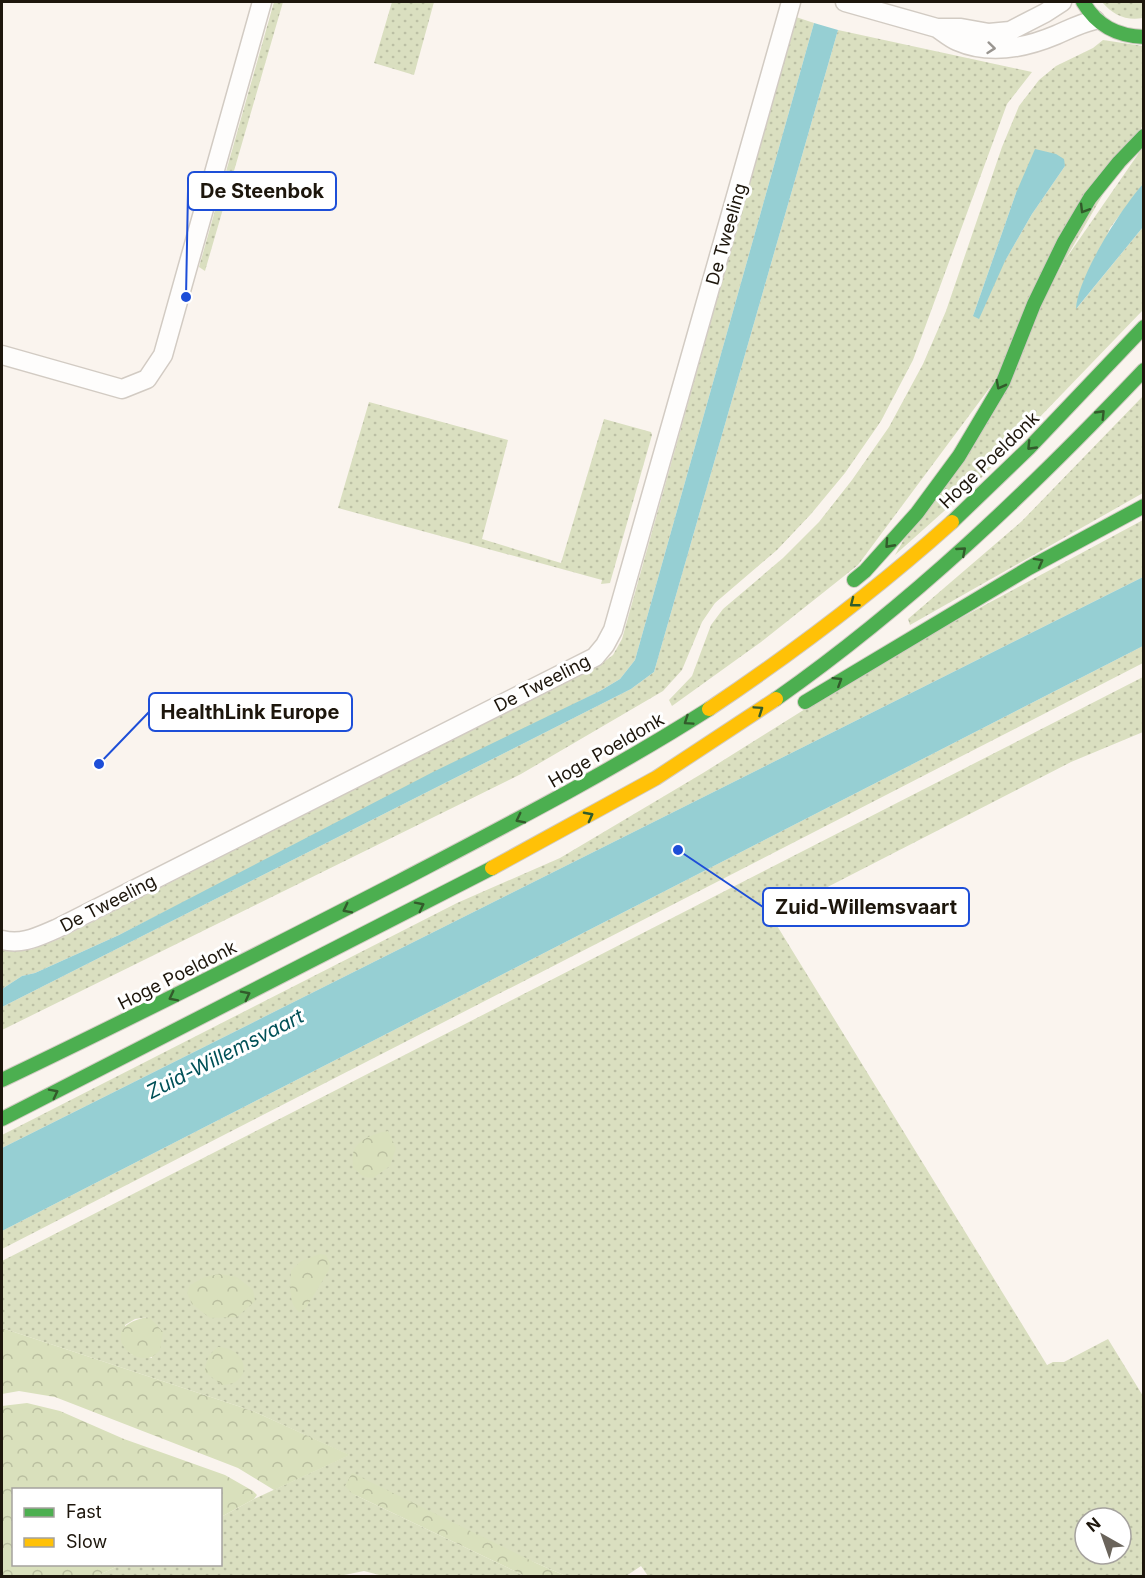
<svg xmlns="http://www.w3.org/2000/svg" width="1145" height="1578" viewBox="0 0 1145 1578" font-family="Inter,sans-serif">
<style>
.grass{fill:url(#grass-dots);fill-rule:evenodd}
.forest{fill:url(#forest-crowns)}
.water{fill:#96cfd3}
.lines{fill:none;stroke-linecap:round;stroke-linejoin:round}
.street-casing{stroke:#d2cbc3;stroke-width:21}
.fast-casing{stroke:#d2cbc3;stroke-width:16}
.slow-casing{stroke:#d2cbc3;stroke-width:16}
.street{stroke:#fefdfc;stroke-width:18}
.fast{stroke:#4caf50;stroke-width:14}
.slow{stroke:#ffc107;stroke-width:14}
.oneway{stroke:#999590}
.oneway2{stroke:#325b2b}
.labels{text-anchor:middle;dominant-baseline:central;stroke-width:6;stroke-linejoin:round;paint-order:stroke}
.street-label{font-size:18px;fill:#1d160c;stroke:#fff}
.water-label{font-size:20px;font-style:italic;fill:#005057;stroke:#fff}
.leader{fill:none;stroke:#1d4ed8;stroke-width:2}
.callout-dot{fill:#1d4ed8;stroke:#fff;stroke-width:2}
.callout{fill:#fff;stroke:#1d4ed8;stroke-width:2}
.callout-label{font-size:20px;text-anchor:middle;font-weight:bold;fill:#1d160c}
</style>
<defs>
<pattern id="grass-dots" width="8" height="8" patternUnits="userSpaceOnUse" patternTransform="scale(1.5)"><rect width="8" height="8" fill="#dadfc0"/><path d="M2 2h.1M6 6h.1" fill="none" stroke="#bbbfa4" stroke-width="1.8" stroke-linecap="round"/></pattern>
<pattern id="forest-crowns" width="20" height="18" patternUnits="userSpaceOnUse" patternTransform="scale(1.5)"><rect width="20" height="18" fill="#d9e0bc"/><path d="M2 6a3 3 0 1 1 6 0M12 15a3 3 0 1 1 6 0" fill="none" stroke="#babfa0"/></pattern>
</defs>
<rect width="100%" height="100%" fill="#faf4ee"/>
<!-- grass -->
<path class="grass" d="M274,2H283L205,271L199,267Z
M392,2H434L414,75L374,63Z
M1102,2H1143V18C1126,21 1113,15 1102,2Z
M796,17L814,23L635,660L620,679L600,691L119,935L35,973L22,976L2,989V949L30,950L59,939L601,664L613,655L622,639Z
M838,30L1032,72L1007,104L913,360L881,421L845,473L811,514L777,550L715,603L702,622L682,670L663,691L521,774L2,1030V1007L631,689L654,672Z
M1103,40L1143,46V125L997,378L858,565L761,642L672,706L669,700L692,676L711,625L723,609L783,558L819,522L852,480L889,427L923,364L946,311L1002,147L1019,106L1039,80L1056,66L1093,48ZM1065,166L1032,214L973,316L1016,193Z
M1143,147V184L1110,228L1077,308L1143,227V310L981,478L895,555L1056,273Z
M1143,396V493L910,625L908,619L1022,521Z
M369,402L508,440L482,539L561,563L604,419L651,432L652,435L610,583L601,584L602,580L338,508Z
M1143,520V577L2,1148V1135L457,903L560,858L703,773L890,656Z
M1143,646V663L2,1249V1231Z
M1143,677V732L1071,762L771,916L1047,1365L1053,1362H1064L1108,1339L1143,1396V1576H648L641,1566L626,1576H566L536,1563L353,1494L525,1576H383L364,1571L339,1576H97L120,1565L220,1564L221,1517L254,1499L349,1455L253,1411L2,1328V1261ZM149,1317L152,1358H146L131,1354L125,1325L135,1319ZM1085,1518H1121V1554H1085Z"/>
<!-- forest -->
<path class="forest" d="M388,1131L396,1148L390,1166L373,1178L364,1177L353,1168C353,1164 352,1158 353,1154C356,1139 376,1133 388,1131Z
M320,1254L326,1255L330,1263L329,1270L306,1308L299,1312C288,1303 290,1285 291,1271L301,1261Z
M219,1274L237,1277L253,1290L255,1301L237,1317L210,1318L192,1304L187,1293L190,1285L205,1277Z
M149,1317L163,1332L160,1350C157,1353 153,1357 149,1358C124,1362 100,1324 149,1317Z
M2,1328L253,1411L350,1455L274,1490L238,1468L55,1397L19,1391L2,1394Z
M218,1347C249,1348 254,1384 222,1385L205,1372C206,1360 209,1354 218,1347Z
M27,1403L60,1411L124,1439L225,1475L253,1491L257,1495L254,1499L221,1517L220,1490H14V1564L120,1565L97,1576H2V1406Z
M352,1473L536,1563L566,1576H525L353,1494L345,1486Z"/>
<!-- water -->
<path class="water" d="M814,23L838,30L654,672L631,689L2,1007V989L22,976L35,973L119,935L433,772L600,691L620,679L635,660Z
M1035,149L1056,154L1064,159L1065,166L1032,214L1005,261L979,319L973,316L1016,193Z
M1143,184V227L1076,309C1077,278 1122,207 1143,184Z
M1143,577V646L2,1231V1148Z"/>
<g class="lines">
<!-- street casing -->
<g class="street-casing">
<path id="street" d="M845,2L937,28H961L989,33L1010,31L1045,13L1062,2
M937,28C943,32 950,38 957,41C989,55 1025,48 1056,35C1070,29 1081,23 1095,20
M2,355L122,389L147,379L163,355L262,2
M2,940C22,945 37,937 56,929L595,657L605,645L613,630L791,2"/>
</g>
<!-- fast casing -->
<g class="fast-casing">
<path id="fast" d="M1083,2C1097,26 1117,36 1144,37
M952,522L1029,448L1144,327
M854,580L865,571L917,513L959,456L1003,382L1034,304L1064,242L1090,198L1119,162L1144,136
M776,699C911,604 1030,490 1144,370
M805,702L1029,568L1144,506
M2,1080C136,1016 268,949 400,881C505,826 610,772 709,709
M2,1119L492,868"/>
</g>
<!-- slow casing -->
<g class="slow-casing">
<path id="slow" d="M709,709C794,652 876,590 952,522
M492,868L656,778L776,699"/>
</g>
<!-- street -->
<use href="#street" class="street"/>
<!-- fast -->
<use href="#fast" class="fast"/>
<!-- slow -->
<use href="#slow" class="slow"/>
</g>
<!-- one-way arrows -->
<defs><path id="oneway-chevron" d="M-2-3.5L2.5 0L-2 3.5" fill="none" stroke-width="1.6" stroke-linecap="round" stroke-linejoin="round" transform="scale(1.5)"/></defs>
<use class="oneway" href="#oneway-chevron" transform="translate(991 48) rotate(6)"/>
<g class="oneway2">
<use href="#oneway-chevron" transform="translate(1084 209) rotate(121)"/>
<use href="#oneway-chevron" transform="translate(1000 385) rotate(118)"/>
<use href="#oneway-chevron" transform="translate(1101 414) rotate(-46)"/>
<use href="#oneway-chevron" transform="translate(1031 446) rotate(134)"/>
<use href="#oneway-chevron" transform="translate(889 544) rotate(132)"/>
<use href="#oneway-chevron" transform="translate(962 551) rotate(-41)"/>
<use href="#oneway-chevron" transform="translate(1039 562) rotate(-29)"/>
<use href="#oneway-chevron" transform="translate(854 603) rotate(142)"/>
<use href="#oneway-chevron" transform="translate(838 681) rotate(-32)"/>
<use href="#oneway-chevron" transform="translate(759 710) rotate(-34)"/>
<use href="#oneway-chevron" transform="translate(688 721) rotate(146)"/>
<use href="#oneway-chevron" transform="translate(589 816) rotate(-28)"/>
<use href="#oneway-chevron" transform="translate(520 819) rotate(153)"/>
<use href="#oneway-chevron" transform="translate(420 906) rotate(-27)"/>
<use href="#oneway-chevron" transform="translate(347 909) rotate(153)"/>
<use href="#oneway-chevron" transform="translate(246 995) rotate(-27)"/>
<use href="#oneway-chevron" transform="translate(173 997) rotate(153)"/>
<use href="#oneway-chevron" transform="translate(54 1093) rotate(-27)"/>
</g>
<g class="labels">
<!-- street labels -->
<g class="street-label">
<text transform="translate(726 234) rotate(-74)">De Tweeling</text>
<text transform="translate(989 460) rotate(-44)">Hoge Poeldonk</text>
<text transform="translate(542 683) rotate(-27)">De Tweeling</text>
<text transform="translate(606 750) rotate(-30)">Hoge Poeldonk</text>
<text transform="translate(108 903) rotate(-27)">De Tweeling</text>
<text transform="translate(177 975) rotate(-27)">Hoge Poeldonk</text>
</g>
<!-- water labels -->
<g class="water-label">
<text transform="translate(225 1054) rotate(-27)">Zuid-Willemsvaart</text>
</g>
</g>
<!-- callouts -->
<path class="leader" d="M186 297L188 191M99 764L149 712M678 850L763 907"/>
<g class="callout-dot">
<circle cx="186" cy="297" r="6"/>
<circle cx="99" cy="764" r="6"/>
<circle cx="678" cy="850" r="6"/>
</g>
<g class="callout">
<rect x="188" y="172" width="148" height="38" rx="6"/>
<rect x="149" y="693" width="203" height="38" rx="6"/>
<rect x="763" y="888" width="206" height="38" rx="6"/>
</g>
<g class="callout-label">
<text x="262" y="198">De Steenbok</text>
<text x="250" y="719">HealthLink Europe</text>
<text x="866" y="914">Zuid-Willemsvaart</text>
</g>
<!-- border -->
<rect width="1145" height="1578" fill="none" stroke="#1d160c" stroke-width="6"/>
<!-- legend -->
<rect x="12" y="1488" width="210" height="78" fill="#ffffff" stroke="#a5a29e" stroke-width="1.5"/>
<rect x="24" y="1508" width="30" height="9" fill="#4caf50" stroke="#a5a29e" stroke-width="1.5"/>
<text x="66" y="1518" font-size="18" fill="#1d160c">Fast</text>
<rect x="24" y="1538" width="30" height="9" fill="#ffc107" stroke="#a5a29e" stroke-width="1.5"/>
<text x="66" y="1548" font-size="18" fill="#1d160c">Slow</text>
<!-- north arrow -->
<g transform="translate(1103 1536) rotate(320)"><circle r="28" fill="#ffffff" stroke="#a5a29e" stroke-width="1.5"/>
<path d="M0-4.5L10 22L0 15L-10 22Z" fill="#6a645b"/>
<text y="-9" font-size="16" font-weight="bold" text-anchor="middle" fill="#1d160c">N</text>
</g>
</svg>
